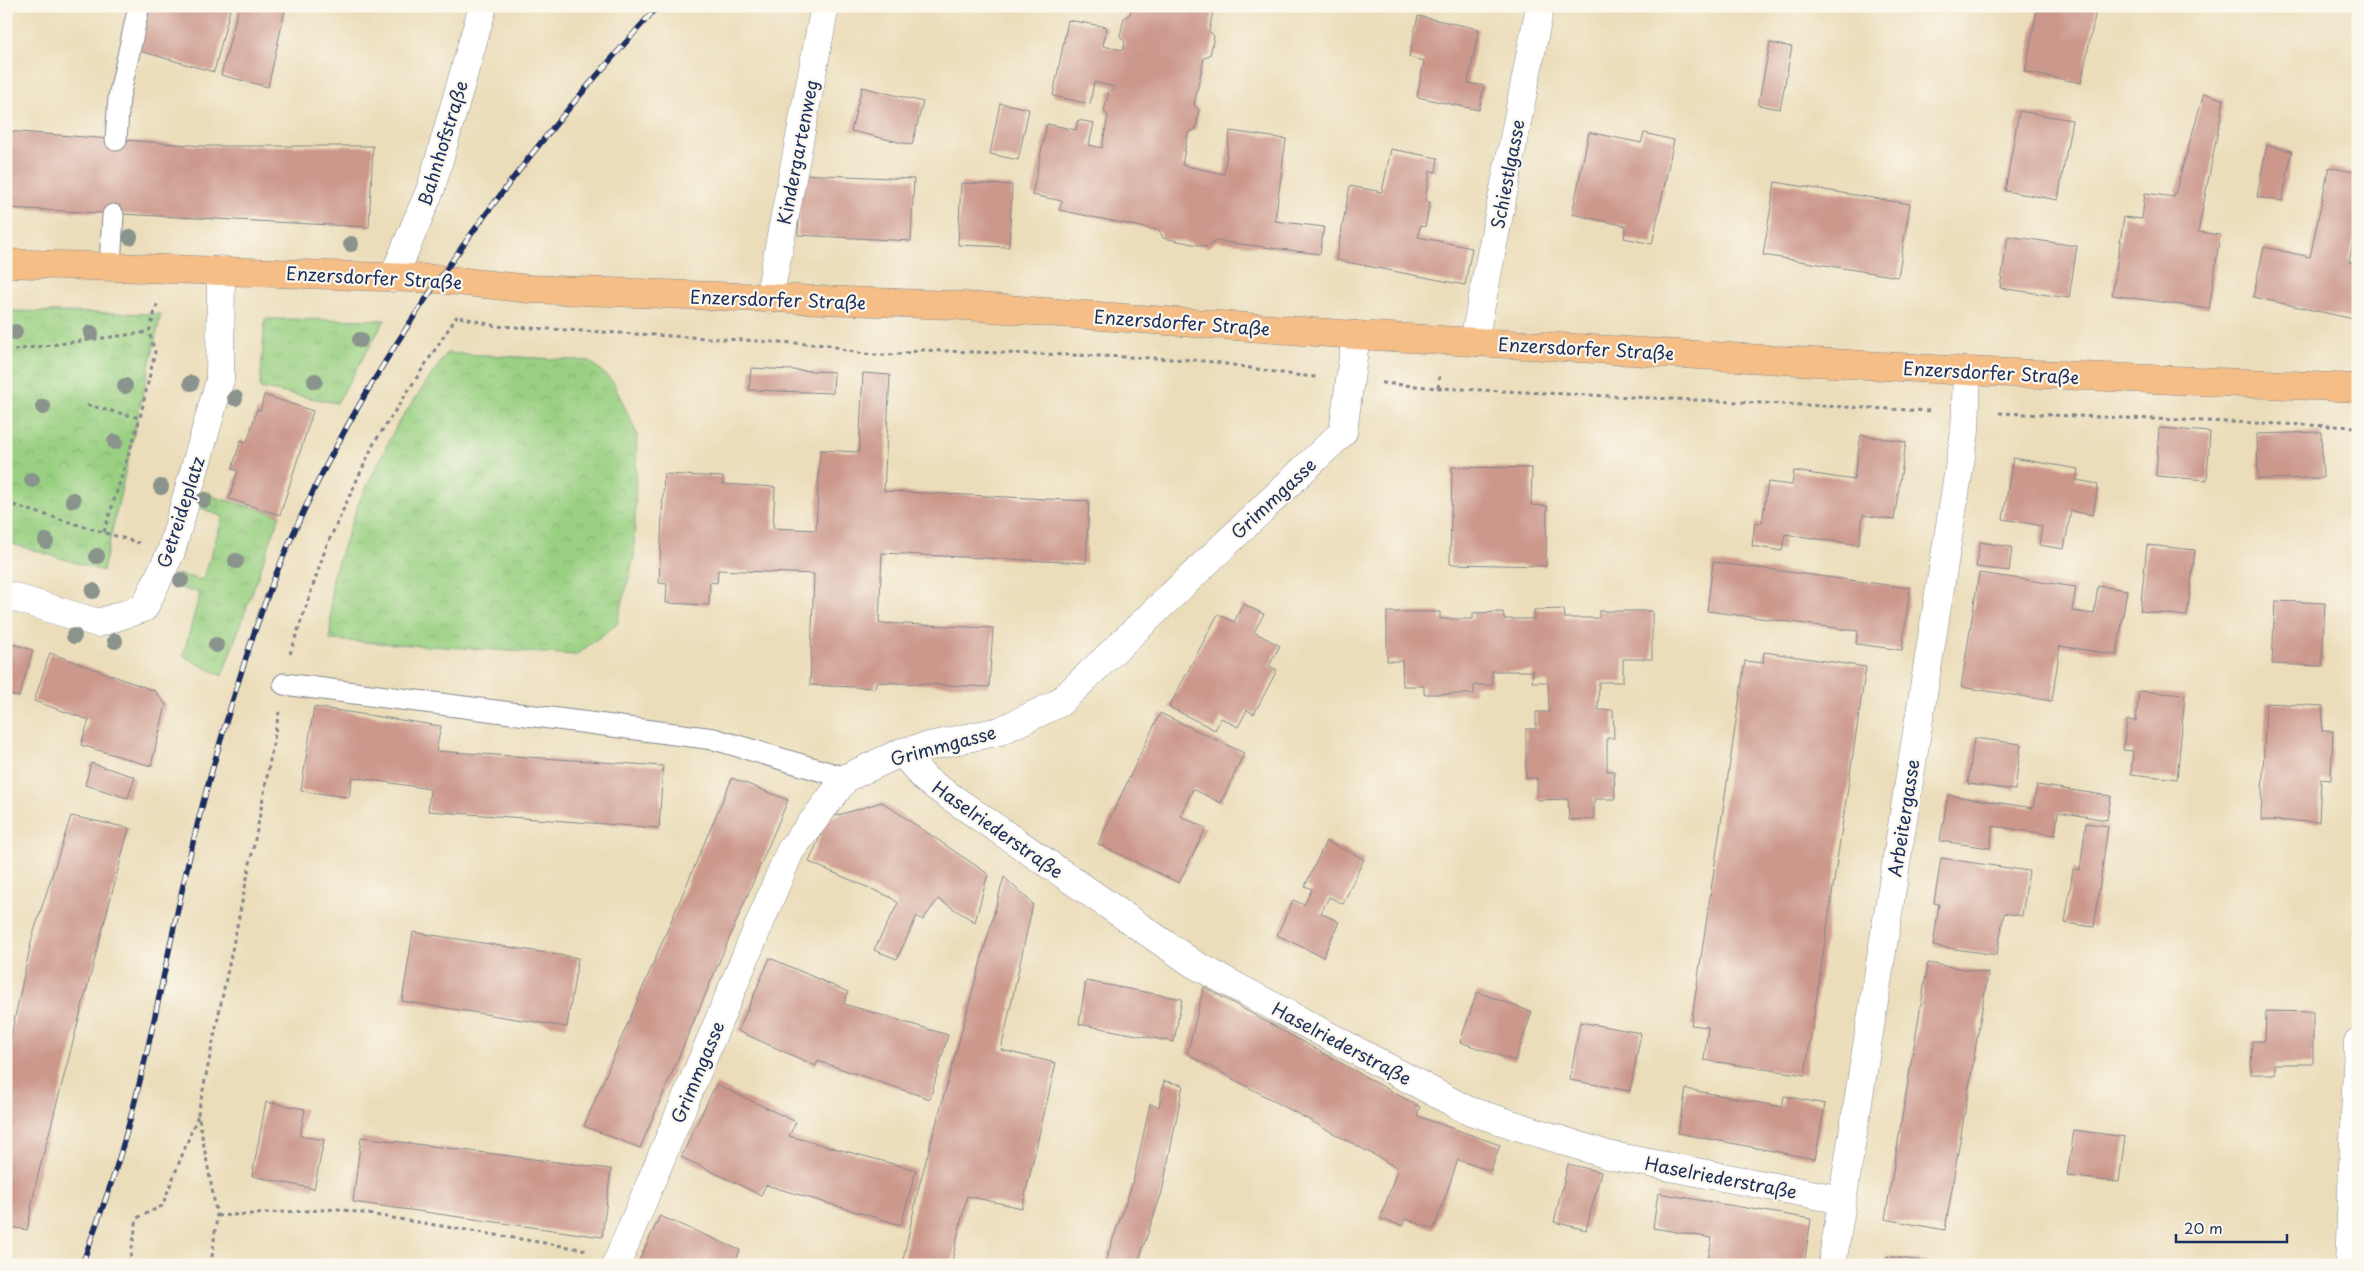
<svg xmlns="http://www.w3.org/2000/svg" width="2364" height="1271" viewBox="0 0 2364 1271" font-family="'Playpen Sans',sans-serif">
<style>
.grass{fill:url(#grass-tufts);stroke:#5a8070}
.park{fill:url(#park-crowns);stroke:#5a8070}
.building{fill:#cc988c}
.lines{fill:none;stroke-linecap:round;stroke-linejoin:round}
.service-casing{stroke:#83868c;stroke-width:23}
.minor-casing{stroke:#83868c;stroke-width:29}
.primary-casing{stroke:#83868c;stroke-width:29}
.path{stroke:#83868c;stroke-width:3;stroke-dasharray:4 4;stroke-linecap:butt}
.service{stroke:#fff;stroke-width:21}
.minor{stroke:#fff;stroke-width:28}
.primary{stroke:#f6be87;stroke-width:28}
.rail-casing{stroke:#1b2f5e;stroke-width:5.5}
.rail{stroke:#fbf7ec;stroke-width:4;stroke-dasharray:11;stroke-linecap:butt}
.tree{fill:#8a938c}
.labels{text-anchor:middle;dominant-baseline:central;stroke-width:4.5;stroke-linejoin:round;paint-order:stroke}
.street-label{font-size:18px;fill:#1b2f5e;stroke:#fbf7ec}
</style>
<defs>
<pattern id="grass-tufts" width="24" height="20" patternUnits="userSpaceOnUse" patternTransform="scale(1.25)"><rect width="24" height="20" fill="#99d081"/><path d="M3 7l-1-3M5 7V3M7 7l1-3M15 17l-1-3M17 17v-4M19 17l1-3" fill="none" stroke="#83b372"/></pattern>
<pattern id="park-crowns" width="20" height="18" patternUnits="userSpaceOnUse" patternTransform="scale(1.25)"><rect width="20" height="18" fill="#99d081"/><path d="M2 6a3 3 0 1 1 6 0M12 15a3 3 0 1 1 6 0" fill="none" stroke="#83b372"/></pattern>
</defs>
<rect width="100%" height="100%" fill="#fbf7ec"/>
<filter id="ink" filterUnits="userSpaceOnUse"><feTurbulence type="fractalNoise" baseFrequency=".02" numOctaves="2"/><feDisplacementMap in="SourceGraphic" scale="10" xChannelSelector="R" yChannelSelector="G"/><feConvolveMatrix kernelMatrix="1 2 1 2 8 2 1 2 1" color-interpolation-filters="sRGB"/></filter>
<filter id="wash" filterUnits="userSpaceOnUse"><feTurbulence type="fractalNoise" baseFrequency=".0096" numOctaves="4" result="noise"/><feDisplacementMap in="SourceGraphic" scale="20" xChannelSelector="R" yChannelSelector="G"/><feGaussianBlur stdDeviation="1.12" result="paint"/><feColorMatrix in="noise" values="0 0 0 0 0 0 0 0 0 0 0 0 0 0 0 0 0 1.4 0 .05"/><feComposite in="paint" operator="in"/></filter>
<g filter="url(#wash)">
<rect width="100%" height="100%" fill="#ebddba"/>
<!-- grass -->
<path class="grass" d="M265,319L385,320L337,403L260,388Z
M198,492H209L214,497L280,515L222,676L183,656L200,593L176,587L173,576L177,574L203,580L223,517L196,506Z"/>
<!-- park -->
<path class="park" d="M6,311L161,314L103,571L6,542Z
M447,353L590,361L613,382L637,434L634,557L617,624L576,655L330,640L332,578L359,502L398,423Z"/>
<g id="blocks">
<!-- building -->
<path class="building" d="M148,6H231L214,72L136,50Z
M239,6H286L268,87L221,75Z
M1132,6H1214L1209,31L1214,36L1210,55L1204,58L1194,105L1199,110L1196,129L1188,133L1182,165L1224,174L1230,131L1286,139L1275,221L1324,227L1320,254L1216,241L1208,247L1163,238L1160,231L1059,210L1062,201L1032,195L1047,124L1076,130L1078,120L1094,123L1089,145L1102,148L1108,116L1104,111L1109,91L1115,89V87L1094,82L1090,104L1053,96L1068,20L1107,27L1103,46L1123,50L1125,42L1120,36L1124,18L1130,14Z
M2038,6H2097L2081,83L2025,72Z
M1418,16L1479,29L1468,83L1484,86L1479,110L1417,97L1424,61L1409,57Z
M1770,43L1792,47L1780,109L1758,105Z
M862,87L923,102L912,145L851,131Z
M2204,93L2224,100L2198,232L2220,235L2209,309L2112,295L2124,217L2142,219L2145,193L2174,197Z
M1000,103L1029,109L1018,160L990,154Z
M2019,111L2072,120L2058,200L2005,191Z
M6,131L202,146H373L369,227L6,208Z
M1589,132L1641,143L1644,133L1674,140L1652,244L1624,238L1626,226L1572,214Z
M2267,145L2292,151L2282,201L2257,197Z
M1391,149L1438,158L1436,172L1430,171L1425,201L1430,202L1425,227L1420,226L1418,237L1472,248L1465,285L1336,260L1350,186L1382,192Z
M2329,167L2358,173V219L2349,262L2358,263V320L2253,297L2264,247L2310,257Z
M801,174L914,179L911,241L798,235Z
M1775,182L1910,204L1898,277L1763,255Z
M961,183L1012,185L1009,247L958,245Z
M2008,236L2077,246L2069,298L2000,288Z
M751,368L834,372L833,393L749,390Z
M863,373L890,375L884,491L1089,501L1086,563L882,553L879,623L993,628L989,687L876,682L875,688L810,685L814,574L718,570L717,583L710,582L709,605L666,603L667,584L659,583L664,474L723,477V484L775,487L773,528L816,530L820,450L859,452Z
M264,395L313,411L280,515L229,499L238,471L232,469L241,440L247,442L257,409L260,411Z
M2159,428L2210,432L2207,480L2156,476Z
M2321,432L2323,478L2258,479L2257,434Z
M1861,435L1906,442L1894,520L1863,515L1859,545L1785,534L1782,551L1752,546L1755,522L1762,523L1768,482L1792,485L1794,471L1854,480Z
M2013,458L2078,469L2076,480L2098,484L2093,515L2071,511L2064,549L2039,545L2042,526L2003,519Z
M1452,467L1532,468L1531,505L1547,506L1546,566L1450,564Z
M1980,542L2012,547L2009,571L1976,567Z
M2147,545L2195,550L2187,616L2140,611Z
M1713,562L1910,588L1902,650L1856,644L1858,631L1707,611Z
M1979,573L2076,587L2072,611L2094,614L2098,586L2127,590L2117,655L2060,646L2052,701L1961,687Z
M2275,601L2325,603L2322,666L2272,664Z
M1243,604L1264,614L1254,632L1280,646L1269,666L1277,670L1254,714L1247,710L1238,727L1221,718L1215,730L1169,707L1218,614L1234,622Z
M1564,609L1565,618H1599V611H1652V659H1623V682H1599L1598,710H1613L1614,738H1607V771H1614L1615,799H1594V819L1569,820L1568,799L1537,800V778H1526V729H1536V712H1549L1548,682H1532L1533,671H1492V685H1474V694H1424V686H1403L1402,661H1387V612H1440V619H1473V613L1503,612L1504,619H1534V610Z
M6,642L33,650L19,697L6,693Z
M1764,652L1866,667L1805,1075L1704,1060L1708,1027L1691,1025L1745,661L1763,663Z
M50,653L155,691L166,705L151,766L81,745L89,720L34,701Z
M2139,691L2185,695L2177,779L2131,774L2133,751L2123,750L2127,720L2136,721Z
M2266,703L2323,706L2322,731H2333L2331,780L2321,779L2319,822L2261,820Z
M314,707L441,726L436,751L663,766L659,828L428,811L430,789L352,777L349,797L301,791Z
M1160,713L1244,753L1221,803L1193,789L1180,816L1206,828L1179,883L1098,844Z
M1974,738L2021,744L2015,790L1968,784Z
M91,763L135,777L128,798L85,785Z
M732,778L788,800L640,1148L584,1126Z
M2037,785L2111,796L2107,820L2058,812L2055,835L1993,826L1990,848L1940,841L1948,795L2033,808Z
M882,802L988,874L975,922L938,899L923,920L917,916L897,959L874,950L898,903L890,897L809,862L828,818Z
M71,816L129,828L37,1179L27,1230L6,1226V1059L32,938Z
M2086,823L2108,826L2094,927L2065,923L2073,869L2080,870Z
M1326,841L1364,859L1343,904L1329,897L1321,913L1339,922L1323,957L1277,935L1293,900L1304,905L1312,889L1305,886Z
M1941,858L2029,871L2022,916L2004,913L1997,955L1933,946L1939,904L1934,903Z
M1004,877L1033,904L1001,1050L1056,1063L1022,1208L967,1196L951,1265H902L919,1186Z
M413,932L578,958L567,1027L402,1001Z
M770,958L848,992L844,1004L948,1035L930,1099L818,1061L816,1066L738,1031Z
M1928,963L1988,973L1945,1230L1885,1219Z
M1086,981L1182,999L1174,1042L1079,1024Z
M1204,987L1420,1107L1417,1116L1500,1145L1491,1171L1458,1160L1434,1229L1405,1219L1403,1226L1380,1219L1398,1168L1187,1054Z
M1477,992L1532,1012L1515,1061L1460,1042Z
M2266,1011L2313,1012V1064H2275V1074H2251L2252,1041H2265Z
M1580,1022L1641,1033L1630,1091L1570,1080Z
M1164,1081L1183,1085L1162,1192L1137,1265H1104L1133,1182L1150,1104L1159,1107Z
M716,1084L796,1122L789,1136L916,1170L901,1225L766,1185L761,1195L681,1157Z
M1686,1089L1782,1107L1784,1096L1825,1104L1815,1159L1678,1133Z
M266,1102L305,1109L300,1136L324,1140L314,1189L252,1176Z
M2074,1130L2125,1137L2119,1182L2067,1176Z
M361,1137L611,1169L602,1237L353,1202Z
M1568,1164L1601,1172L1586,1230L1554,1222Z
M1658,1193L1811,1219L1804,1265H1734L1708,1260L1712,1238L1653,1228Z
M660,1216L740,1250L734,1265H637Z
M1887,1256L1940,1264V1265H1885Z"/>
</g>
</g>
<g filter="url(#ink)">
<use href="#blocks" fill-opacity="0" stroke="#83868c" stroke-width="1"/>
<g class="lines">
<!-- service casing -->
<g class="service-casing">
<path id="service" d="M116,140L119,97L139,6
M110,266L113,215
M284,684L714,739L846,778"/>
</g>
<!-- minor casing -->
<g class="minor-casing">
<path id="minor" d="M393,278L431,188L483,6
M769,299L825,6
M1474,341L1540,6
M6,595L98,623L144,608L171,552L220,380L221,270
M902,752L926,780L1194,964L1467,1110L1608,1155L1842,1200
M616,1265L790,851L846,778L902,752L1000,731L1059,703L1343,432L1356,335
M1832,1265L1965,431L1967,371
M2349,1265L2358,1042"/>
</g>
<!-- primary casing -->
<g class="primary-casing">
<path id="primary" d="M6,263L438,279L530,289L951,305L1356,335L1967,371L2358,388"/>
</g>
<!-- path -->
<path class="path" d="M460,317L496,326L829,345C867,357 882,358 922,350C1012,354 1102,355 1192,360C1234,363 1274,374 1316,377
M6,351L149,332
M1382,383L1438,388L1932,411
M1438,388L1440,374
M87,405L140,418L155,352L149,332L158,301
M1999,413L2358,427
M6,503L139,543
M104,532L140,418
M290,654L326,547L374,443L457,316
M217,1216L338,1209L587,1250
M129,1265L137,1218L162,1206L198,1115
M211,1265L217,1216L198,1114L258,825L279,712"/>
<!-- service -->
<use href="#service" class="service"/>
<!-- minor -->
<use href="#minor" class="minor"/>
<!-- primary -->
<use href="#primary" class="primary"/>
<!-- rail casing -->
<g class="rail-casing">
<path id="rail" d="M82,1265C92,1236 103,1207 113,1178C151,1059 169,935 200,814C215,758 232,701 250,645C307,471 409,312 521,168C564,112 611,59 658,6"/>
</g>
<!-- rail -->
<use href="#rail" class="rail"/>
</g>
<!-- trees -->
<g class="tree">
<circle cx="130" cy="237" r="8"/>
<circle cx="351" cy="244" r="8"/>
<circle cx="15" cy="332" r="8"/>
<circle cx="91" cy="333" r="8"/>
<circle cx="360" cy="340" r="8"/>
<circle cx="315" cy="381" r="8"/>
<circle cx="191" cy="383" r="8"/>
<circle cx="125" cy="386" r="8"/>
<circle cx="235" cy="398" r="8"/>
<circle cx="43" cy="407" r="8"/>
<circle cx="115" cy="442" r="8"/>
<circle cx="32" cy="480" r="8"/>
<circle cx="161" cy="487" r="8"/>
<circle cx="73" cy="500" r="8"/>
<circle cx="204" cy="500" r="8"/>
<circle cx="46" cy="541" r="8"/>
<circle cx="97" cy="556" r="8"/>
<circle cx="236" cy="561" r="8"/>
<circle cx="181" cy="580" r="8"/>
<circle cx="93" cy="591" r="8"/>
<circle cx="74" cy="636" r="8"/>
<circle cx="115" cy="641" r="8"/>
<circle cx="216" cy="645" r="8"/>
</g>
</g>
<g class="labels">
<!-- street labels -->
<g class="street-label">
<text transform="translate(442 143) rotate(-73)">Bahnhofstraße</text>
<text transform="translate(797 152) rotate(-79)">Kindergartenweg</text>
<text transform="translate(1507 174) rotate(-79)">Schiestlgasse</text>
<text transform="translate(374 277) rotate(3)">Enzersdorfer Straße</text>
<text transform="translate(778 299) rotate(2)">Enzersdorfer Straße</text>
<text transform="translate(1182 322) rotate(4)">Enzersdorfer Straße</text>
<text transform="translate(1586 348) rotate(3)">Enzersdorfer Straße</text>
<text transform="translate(1991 372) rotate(3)">Enzersdorfer Straße</text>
<text transform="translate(1273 498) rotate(-43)">Grimmgasse</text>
<text transform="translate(180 512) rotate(-72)">Getreideplatz</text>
<text transform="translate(943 745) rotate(-15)">Grimmgasse</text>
<text transform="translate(1903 818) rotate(-81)">Arbeitergasse</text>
<text transform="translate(998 829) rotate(35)">Haselriederstraße</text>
<text transform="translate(1342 1043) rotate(28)">Haselriederstraße</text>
<text transform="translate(697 1072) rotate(-67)">Grimmgasse</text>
<text transform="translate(1721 1177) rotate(11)">Haselriederstraße</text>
</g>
</g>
<!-- margin -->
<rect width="2364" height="1271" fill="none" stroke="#fbf7ec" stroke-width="25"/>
<!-- scale -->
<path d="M2176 1234v8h111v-8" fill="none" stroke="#1b2f5e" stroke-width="2.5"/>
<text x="2184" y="1234" font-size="15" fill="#1b2f5e" stroke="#fbf7ec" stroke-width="4" paint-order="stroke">20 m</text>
</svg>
